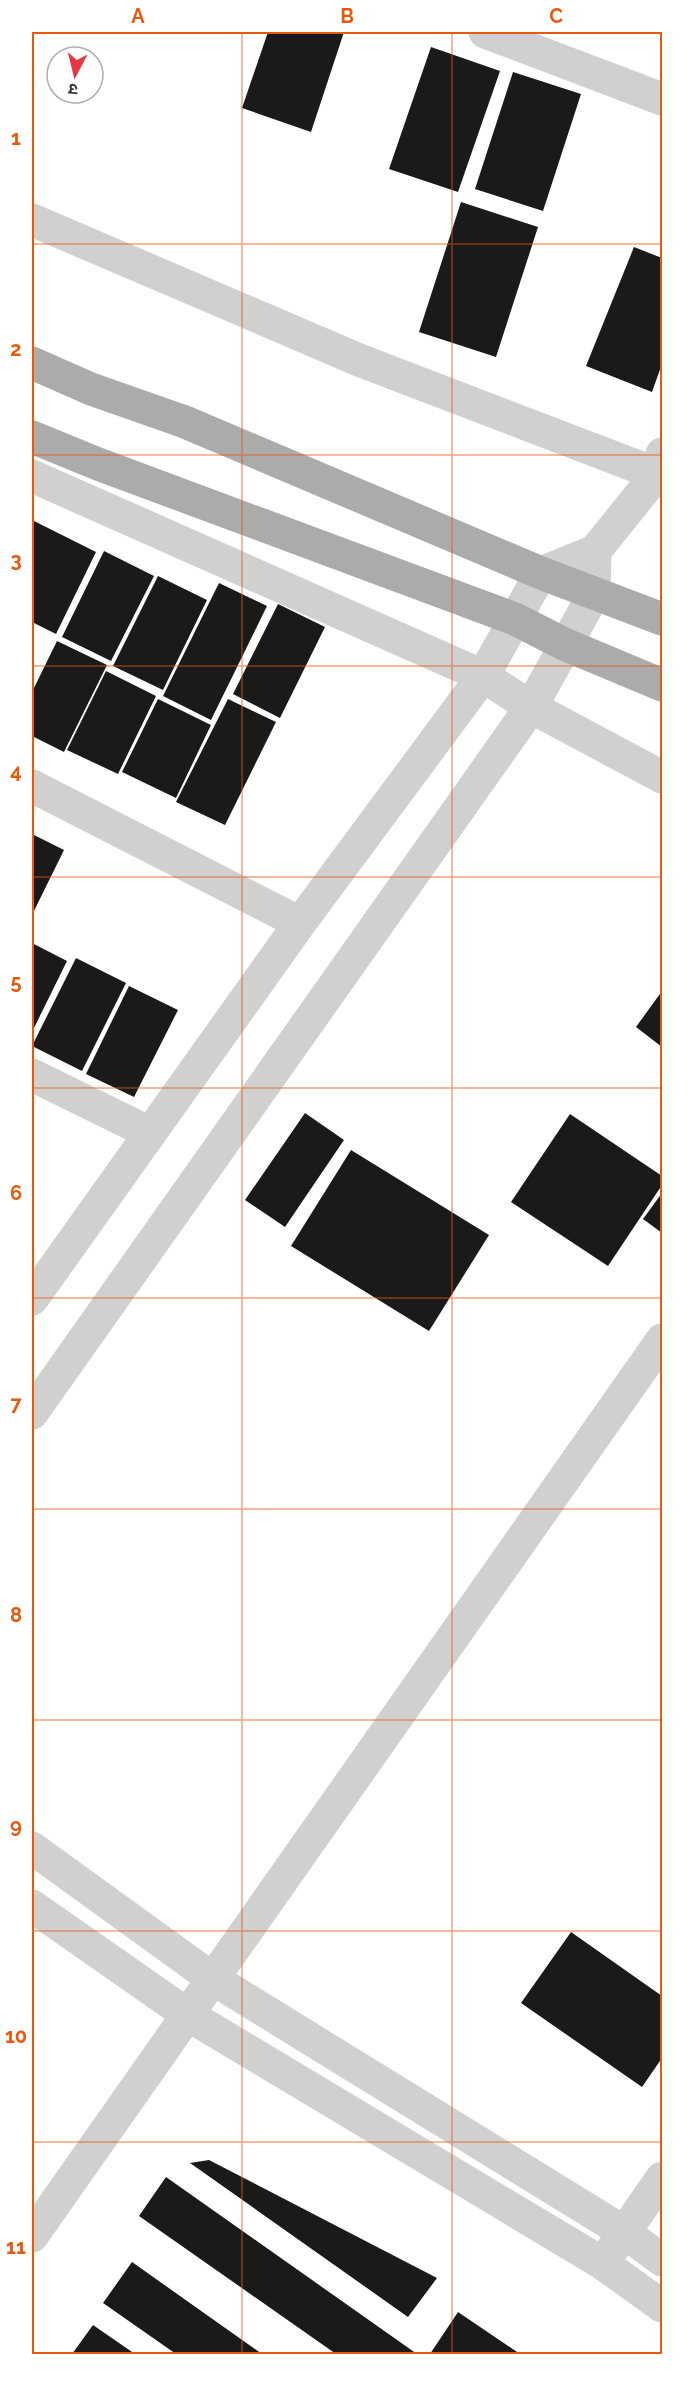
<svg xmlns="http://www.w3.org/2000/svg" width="694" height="2386" viewBox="0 0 694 2386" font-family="Raleway,'Noto Sans Devanagari',sans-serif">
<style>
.building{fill:#1a1a1a}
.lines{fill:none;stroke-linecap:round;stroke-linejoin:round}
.minor{stroke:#d0d0d0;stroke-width:33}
.major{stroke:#ababab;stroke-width:33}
.grid{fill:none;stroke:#e8590c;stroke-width:1.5;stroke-opacity:0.55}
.neatline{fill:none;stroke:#e8590c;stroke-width:2}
.grid-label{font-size:20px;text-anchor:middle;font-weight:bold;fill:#e8590c}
</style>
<rect width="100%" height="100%" fill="#fff"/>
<!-- building -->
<path class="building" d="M268,32H344L311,132L242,108Z
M431,47L500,71L458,192L389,169Z
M513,72L581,94L543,211L475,189Z
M461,202L538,227L496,357L419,332Z
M634,247L662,258V364L652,392L586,366Z
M32,520L96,552L56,634L32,622Z
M104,551L154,576L111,661L62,637Z
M158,576L207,600L163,690L113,666Z
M219,583L267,606L211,720L163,696Z
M278,604L325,627L280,718L233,694Z
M57,641L107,665L64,752L32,736V692Z
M106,671L156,696L118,774L67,750Z
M158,699L211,725L176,798L122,772Z
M228,699L276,722L225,825L176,802Z
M32,834L64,850L32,915Z
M32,943L67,961L32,1032Z
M76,958L126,983L82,1071L32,1046Z
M129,986L178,1010L134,1097L86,1074Z
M662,991V1047L636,1027Z
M305,1113L344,1140L285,1227L245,1200Z
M570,1114L662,1176V1185L608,1266L511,1202Z
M351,1150L489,1235L429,1331L291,1246Z
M662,1193V1233L643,1219Z
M571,1932L662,1996V2058L642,2087L521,2003Z
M209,2160L437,2278L408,2317L190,2163Z
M166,2177L417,2354H336L139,2216Z
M132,2262L262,2354H176L103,2303Z
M458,2312L520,2354H430Z
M93,2325L135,2354H72Z"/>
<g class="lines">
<!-- minor -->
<path class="minor" d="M485,32L662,99
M32,220L359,360L662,476
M32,476L483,676L531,707L662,777
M595,551L657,474L662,454
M32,786L300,923
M32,1075L150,1133
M32,1299L300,923L483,676L541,573L595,551L594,594L531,707L32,1413
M32,1848L213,1979L624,2232L662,2260
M32,1906L188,2015L602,2263L662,2306
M32,2236L662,1340
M612,2250L662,2178"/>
<!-- major -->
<path class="major" d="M32,363L91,389L185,422L541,573L662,619
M32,437L98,464L515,619L564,644L662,685"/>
</g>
<!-- grid -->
<path class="grid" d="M242,32V2354M452,32V2354M32,244H662M32,455H662M32,666H662M32,877H662M32,1088H662M32,1298H662M32,1509H662M32,1720H662M32,1931H662M32,2142H662"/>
<!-- border -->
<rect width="694" height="2386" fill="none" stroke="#ffffff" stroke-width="66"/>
<!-- north arrow -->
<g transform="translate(75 75) rotate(187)"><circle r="28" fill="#ffffff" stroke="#adadad" stroke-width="1.5"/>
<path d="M0-4.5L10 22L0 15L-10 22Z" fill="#e63946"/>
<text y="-9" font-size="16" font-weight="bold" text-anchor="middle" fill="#333333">उ</text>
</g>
<rect x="33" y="33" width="628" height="2320" class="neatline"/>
<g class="grid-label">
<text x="138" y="23">A</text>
<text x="347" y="23">B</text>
<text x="556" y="23">C</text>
<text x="16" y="145">1</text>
<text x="16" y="356">2</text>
<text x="16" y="567">3</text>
<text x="16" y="778">4</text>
<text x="16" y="989">5</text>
<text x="16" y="1200">6</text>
<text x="16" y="1411">7</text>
<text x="16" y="1622">8</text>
<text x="16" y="1833">9</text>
<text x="16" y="2043">10</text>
<text x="16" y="2254">11</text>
</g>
</svg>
